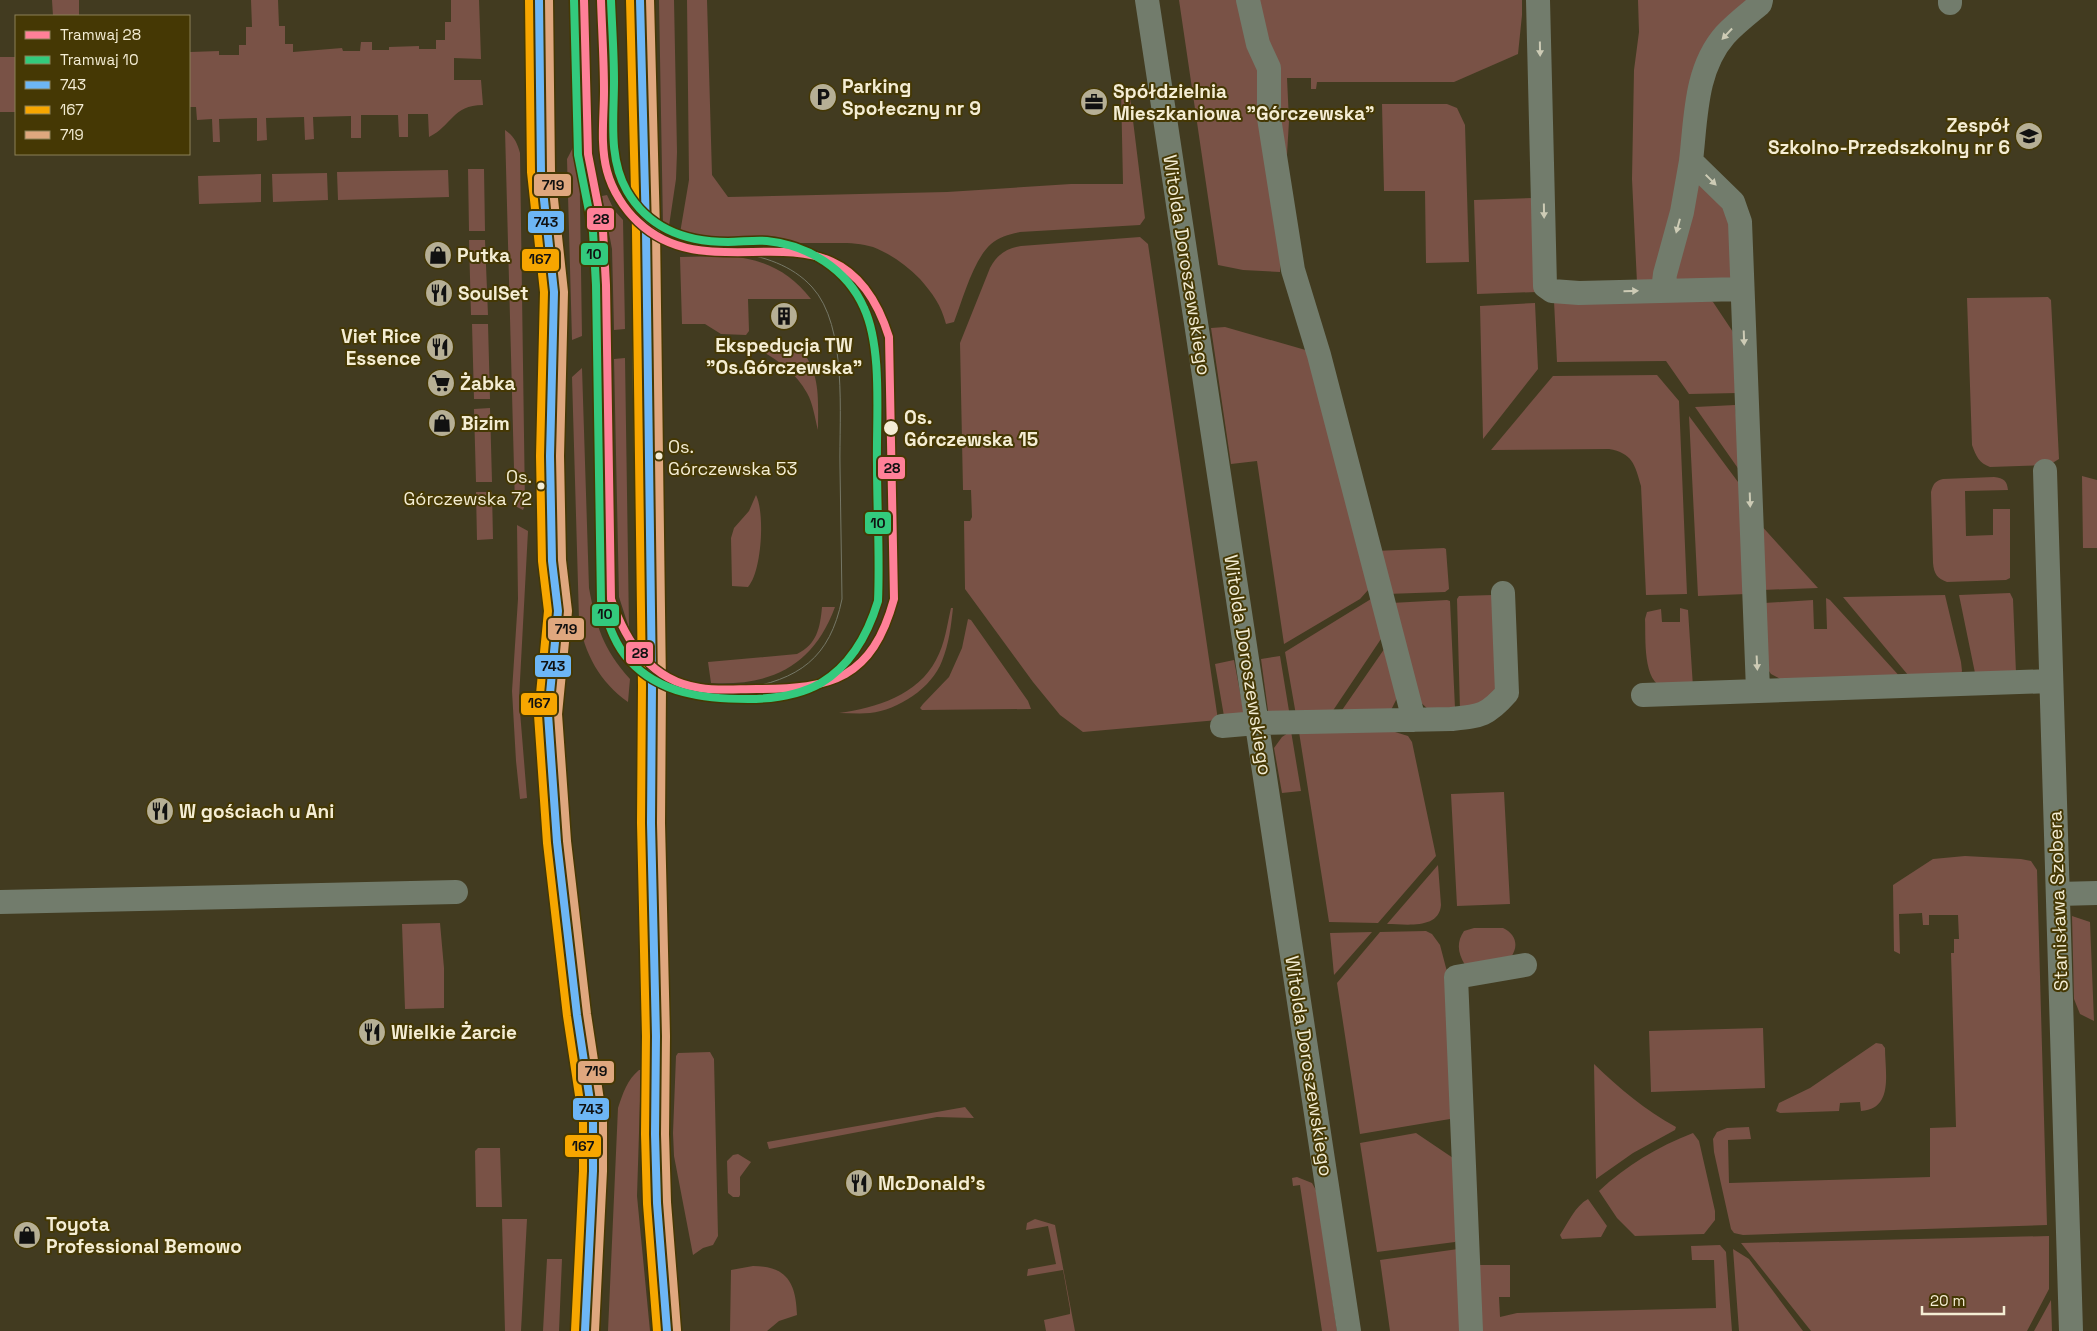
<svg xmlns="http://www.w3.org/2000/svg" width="2097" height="1331" viewBox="0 0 2097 1331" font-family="'Space Grotesk',sans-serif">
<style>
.green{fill:#795246}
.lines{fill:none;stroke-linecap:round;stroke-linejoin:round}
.street{stroke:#727c6c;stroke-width:24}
.secondary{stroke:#737c6a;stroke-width:28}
.tram{stroke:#757766;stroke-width:1}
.bus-1-casing{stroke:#453804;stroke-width:11}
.bus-2-casing{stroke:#453804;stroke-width:11}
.bus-3-casing{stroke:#453804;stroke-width:11}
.bus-1{stroke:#6db6f5;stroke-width:8}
.bus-2{stroke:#f7a600;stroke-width:8}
.bus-3{stroke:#dfa77e;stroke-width:8}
.tram-1-casing{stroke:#453804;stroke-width:11}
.tram-2-casing{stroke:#453804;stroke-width:11}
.tram-1{stroke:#ff8098;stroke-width:8}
.tram-2{stroke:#33ca7d;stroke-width:8}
.oneway{fill:#cdcbb5}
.stop-dot{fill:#f4edd4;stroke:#453804;stroke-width:2}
.labels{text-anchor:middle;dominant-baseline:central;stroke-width:4;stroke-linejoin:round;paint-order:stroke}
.bus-label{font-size:18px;fill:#f4edd4;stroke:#453804;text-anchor:start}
.poi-label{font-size:19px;font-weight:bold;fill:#f4edd4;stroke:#453804;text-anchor:start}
.street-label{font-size:19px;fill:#f4edd4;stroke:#453804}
.stop-label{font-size:19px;font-weight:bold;fill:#f4edd4;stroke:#453804;text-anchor:start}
.line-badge{stroke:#453804;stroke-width:2}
.pale-badge-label{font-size:14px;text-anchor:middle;font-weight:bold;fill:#111}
</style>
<rect width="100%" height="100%" fill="#423b20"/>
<!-- green -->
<path class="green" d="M52,0H79V16H53Z
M251,0H278L279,26H285V44H293V52L342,48L343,51H360L361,42H372V50H389V47L419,46V49H436V40H445V22H451V0H479L481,59L454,58V80H481L483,105C452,105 452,126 429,137L428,114H408V137H399L398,115H361V138H351V116L313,117L314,139L305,140L304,117L266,118L267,140L257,141V118L219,119L220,142H213L212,119L197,120L196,107H189V56L190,52L219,51V55H239V45H246V27H252Z
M659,0H674L677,152L676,179L669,226L663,227Z
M687,0H707L712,175L728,197L947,192L1071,184H1123L1121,88H1129L1145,218L1140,225L1020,232C1010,234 999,237 991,244C973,260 963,299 954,322L946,324C941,305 933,294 920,279C906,265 891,254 873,247C858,242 840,243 824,243C776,242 727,248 679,239L689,180Z
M1179,0H1522V15L1518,54L1454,82H1317L1316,89H1311V78H1287L1289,121L1280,272L1243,270L1218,265Z
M1638,0H1754L1738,15L1688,130L1656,282L1637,283L1632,179L1634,70L1639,32Z
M0,57H16V112H0Z
M1382,104H1447L1457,108L1465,125L1469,262L1426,263L1425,191H1384Z
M505,130C514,136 517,142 520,153L525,505L523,510L515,506Z
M579,136L582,336L572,340L567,159Z
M468,169H484L485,231H469Z
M448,170L449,197L338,200L337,172Z
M327,173L328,200L273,202L272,174Z
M261,174V202L199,204L198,176Z
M1695,175L1724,205L1730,225L1732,283L1670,284Z
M607,195L614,210L623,220L625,329L614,330L612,249L602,196Z
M1533,198L1537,292L1477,294L1474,200Z
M1140,237L1148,244L1218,720L1083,732L1060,715L1033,682L965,589L964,521H970L972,517L971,490H963L960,343L990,268C997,255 1006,248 1021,246Z
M469,240H485L488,315H471Z
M728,256C764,259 789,271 811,299H748L749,331L746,335L721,334L705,324H682L680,257Z
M1703,296L1713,302L1735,335L1738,393L1689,394L1666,361L1557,362L1554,301Z
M2048,297L2051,300L2059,459L2049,465L1990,467C1979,463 1976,456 1972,445L1967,298Z
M1535,303L1538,369L1483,439L1480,306Z
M472,324H488L490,399H474Z
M1225,327L1309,351L1369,589L1360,599L1284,644L1257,461L1231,464L1211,328Z
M751,346H786L800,348C821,374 818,398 818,430C815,419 813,403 807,393C794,370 774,357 751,346Z
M625,358L629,628L619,597L614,359Z
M582,368L589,588C596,626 603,649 630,679L628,702C600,682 584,654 579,619L572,377Z
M1657,375L1679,401L1687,594L1646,595L1641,486C1635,464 1632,453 1609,449L1491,450L1553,376Z
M1735,405L1742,474L1695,407Z
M490,408L492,482H476L474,409Z
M1689,416L1741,486L1746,594L1698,596Z
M2082,476L2097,480V548H2083Z
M1994,477C2004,478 2007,481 2008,490L1965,491L1966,536L1993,535V509H2010V578L2006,580L1947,582C1937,578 1934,574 1933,563L1931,492C1933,484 1935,481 1943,479Z
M476,492H492L493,539L477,540Z
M756,495C765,513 762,571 748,587L732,586L731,538L734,528L749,511Z
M1759,523L1818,588L1762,590Z
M517,525L528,531L519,699L527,798L520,799L516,761L512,691L518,599Z
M1444,548L1446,549L1449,589L1445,592L1386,594L1375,551Z
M2010,593L2013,599L2016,673H1975L1959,595Z
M1493,595L1498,682C1490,703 1479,704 1460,711L1457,599L1459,596Z
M1945,595L1961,662L1962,671L1960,677L1908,675L1843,597Z
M1826,598L1830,600L1903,680L1784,681L1771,674L1764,664V603L1813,600L1814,629H1827Z
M1371,599L1383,636L1330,715H1296L1285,652Z
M1447,600L1450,601L1455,708L1431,712L1415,697L1391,603Z
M822,607H835C813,666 772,686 711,683L708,662L797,654C817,644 820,628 822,607Z
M951,608H953C951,626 949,644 942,661C932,688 898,710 870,713C860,714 849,713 839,713C876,708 918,695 936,660C945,644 947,625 951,608Z
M1680,608L1688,610L1693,687C1685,687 1673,690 1665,688C1642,683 1646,637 1645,619L1647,612L1661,609L1662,622H1680Z
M968,619L971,620L1028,701L1031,709L922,710L920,708L923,704L949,677L962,648Z
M1387,645L1397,698L1390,712L1338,716Z
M1280,656L1290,717L1269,718L1261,659Z
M1234,660L1245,719L1225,722L1215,664Z
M1291,731L1301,791L1282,793L1274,748L1282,737Z
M1299,732H1395L1408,736L1412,742L1436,856L1378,923L1329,922Z
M1504,792L1510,904L1457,906L1451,794Z
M1965,856L2021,859L2031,861L2037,870L2047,1225L1743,1235L1734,1233L1731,1229L1714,1152L1713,1139L1717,1132L1727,1128L1749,1127L1751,1139L1728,1140L1729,1183L1930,1177V1128L1956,1127L1951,953H1954V939H1959L1958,915H1929V925H1923L1922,913L1899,914L1900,954L1894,951L1893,885L1933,859Z
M1438,865L1441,905C1439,930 1405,924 1387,924Z
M2072,916L2090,922L2094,1021L2080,1014L2074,999Z
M440,923L444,968V1008L405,1009L402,924Z
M1503,928C1516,934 1519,946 1511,957L1465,965C1458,953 1456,943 1464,931L1474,928Z
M1426,931L1432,934L1440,945L1450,983L1456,1118L1360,1134L1337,983L1380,932Z
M1372,932L1334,975L1330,933Z
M1763,1028L1765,1088L1651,1092L1649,1031Z
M1876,1043L1882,1044L1885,1048C1885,1073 1894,1109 1861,1111L1860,1102L1840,1103L1839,1111L1780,1113L1776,1111L1779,1103L1810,1088Z
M710,1052L714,1059L718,1236L713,1245L703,1248L693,1255L674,1156L673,1133L676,1056L678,1053Z
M1594,1064C1620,1089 1645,1110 1676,1127L1675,1130L1633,1153L1596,1179Z
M639,1070H641L637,1196L650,1331H608L618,1108C623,1093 627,1080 639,1070Z
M965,1107L974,1118L937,1117L769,1149L767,1142Z
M1416,1133L1456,1160L1458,1238L1455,1242L1377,1252L1360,1143Z
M1693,1133L1699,1141L1715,1211V1220L1704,1234L1635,1236L1617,1218L1599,1191C1627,1165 1657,1147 1693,1133Z
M478,1148H500L502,1207H476L475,1151Z
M738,1154L751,1162L740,1177V1195L739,1197H733L728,1193L727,1161L733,1155Z
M1297,1177L1312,1183L1317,1192L1337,1331H1322L1300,1185L1293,1186L1292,1178Z
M1588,1199L1607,1226L1601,1237L1562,1239L1560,1235C1568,1223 1575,1206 1588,1199Z
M502,1219H527L521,1331H505Z
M1035,1219L1055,1225L1075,1331H1046L1044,1320L1070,1314V1309L1063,1270L1027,1276L1028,1269L1056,1264L1048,1226L1026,1230L1027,1223Z
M2049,1236V1289L2027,1331H1811L1741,1243Z
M1720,1245L1726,1252L1732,1331H1479L1477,1265H1510V1297H1499L1500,1317L1517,1313L1716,1308L1714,1260H1692L1691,1246Z
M1458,1249L1462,1331H1390L1380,1260Z
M1733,1249L1749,1259L1803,1331H1739Z
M547,1259H562L559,1331H543Z
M753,1266C787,1266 796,1283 797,1315L779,1321L767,1331H730L731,1270Z
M2051,1300L2052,1331H2034Z"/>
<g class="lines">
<!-- street -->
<path class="street" d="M1147,0L1349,1331
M1248,0L1258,44L1269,68V118L1293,270L1319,355L1414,720
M1538,0L1545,286L1552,291L1579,293L1742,289
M1950,0V3
M1663,290L1665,274L1682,212L1691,161
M2045,471L2071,1331
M1758,690L1740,222L1733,202L1691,161C1696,118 1695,69 1725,35C1735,24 1748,14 1760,4L1761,0
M1643,695L2051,681
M1222,726L1257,723L1451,719C1480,716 1487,716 1507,693L1503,593
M2058,894L2097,893
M0,902L456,892
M1471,1331L1456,977L1525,965"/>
<!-- secondary -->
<path class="secondary" d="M539,0L541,172L554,292L550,456L552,561L558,611L548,714L557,842L577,1015L593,1121V1171L585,1331
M640,0L646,230V341L652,686L651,823L656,1036L655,1134L657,1203L667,1331"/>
<!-- tram -->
<path class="tram" d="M734,252C763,256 792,265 812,287C848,326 839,416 840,467C841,511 841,555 842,599C830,658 799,680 741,689"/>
<!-- bus-1 casing -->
<g class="bus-1-casing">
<path id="bus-1" d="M539,0L541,172L554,292L550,456L552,561L558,611L548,714L557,842L577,1015L593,1121V1171L585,1331
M640,0L646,230L652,686L651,823L656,1036L655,1134L657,1203L667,1331"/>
</g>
<!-- bus-2 casing -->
<g class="bus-2-casing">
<path id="bus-2" d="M529,0L531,172L544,292L540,456L542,561L548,611L538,715L547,843L567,1016L583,1122V1171L575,1331
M630,0L636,230L642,686L641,823L646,1036L645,1134L647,1204L657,1331"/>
</g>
<!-- bus-3 casing -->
<g class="bus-3-casing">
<path id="bus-3" d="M549,0L551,171L564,292L560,456L562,560L568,611L558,714L567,841L587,1014L603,1120V1171L595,1331
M650,0L656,230L662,686L661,823L666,1036L665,1134L667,1202L677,1330"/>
</g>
<!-- bus-1 -->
<use href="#bus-1" class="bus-1"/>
<!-- bus-2 -->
<use href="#bus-2" class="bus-2"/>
<!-- bus-3 -->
<use href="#bus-3" class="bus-3"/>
<!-- tram-1 casing -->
<g class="tram-1-casing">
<path id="tram-1" d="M584,0L588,154L603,231L606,285L611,599C626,642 651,681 700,688C718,691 738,689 757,689C832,689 872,679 894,599L889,337C842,187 718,298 638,222C624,209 612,190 607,171C600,145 604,117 604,91C604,61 602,30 601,0"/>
</g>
<!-- tram-2 casing -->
<g class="tram-2-casing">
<path id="tram-2" d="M574,0L578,155L593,232L596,285L601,602C608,622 614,644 629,660C660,694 704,699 748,699C773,699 798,696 821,683C851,665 868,634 878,601C880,556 877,510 877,465C876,420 883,349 864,308C847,269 808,245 767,241C754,240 741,242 728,242C686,242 649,229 627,191C608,158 614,118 614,81C614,54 612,27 611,0"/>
</g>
<!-- tram-1 -->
<use href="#tram-1" class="tram-1"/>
<!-- tram-2 -->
<use href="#tram-2" class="tram-2"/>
</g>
<!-- one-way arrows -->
<defs><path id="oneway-solid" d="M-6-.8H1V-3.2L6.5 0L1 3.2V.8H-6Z" transform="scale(1.25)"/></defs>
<g class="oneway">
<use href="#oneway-solid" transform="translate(1727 34) rotate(133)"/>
<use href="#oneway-solid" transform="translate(1540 49) rotate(89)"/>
<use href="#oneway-solid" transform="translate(1711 180) rotate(45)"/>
<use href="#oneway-solid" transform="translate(1544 211) rotate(89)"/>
<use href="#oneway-solid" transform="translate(1678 226) rotate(105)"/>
<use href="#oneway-solid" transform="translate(1631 291) rotate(-2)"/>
<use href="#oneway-solid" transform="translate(1744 338) rotate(88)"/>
<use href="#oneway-solid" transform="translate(1750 500) rotate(88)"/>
<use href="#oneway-solid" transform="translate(1757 663) rotate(87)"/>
</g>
<!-- icons -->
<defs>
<g id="parking-disc" transform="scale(1.4375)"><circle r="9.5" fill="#b6af95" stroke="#453804"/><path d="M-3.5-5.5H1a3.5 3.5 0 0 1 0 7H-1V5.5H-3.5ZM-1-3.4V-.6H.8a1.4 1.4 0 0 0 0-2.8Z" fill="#111"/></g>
<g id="office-disc" transform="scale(1.4375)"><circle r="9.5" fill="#b6af95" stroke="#453804"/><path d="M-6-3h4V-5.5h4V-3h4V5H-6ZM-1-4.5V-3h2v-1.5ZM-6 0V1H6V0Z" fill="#111"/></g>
<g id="school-disc" transform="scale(1.4375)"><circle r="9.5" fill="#b6af95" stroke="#453804"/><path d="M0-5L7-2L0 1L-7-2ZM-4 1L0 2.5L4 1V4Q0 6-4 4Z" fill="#111"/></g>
<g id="shop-disc" transform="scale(1.4375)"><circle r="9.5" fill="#b6af95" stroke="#453804"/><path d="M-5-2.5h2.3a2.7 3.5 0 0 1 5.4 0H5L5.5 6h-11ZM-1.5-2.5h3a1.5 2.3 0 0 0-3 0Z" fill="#111"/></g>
<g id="restaurant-disc" transform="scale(1.4375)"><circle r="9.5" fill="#b6af95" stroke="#453804"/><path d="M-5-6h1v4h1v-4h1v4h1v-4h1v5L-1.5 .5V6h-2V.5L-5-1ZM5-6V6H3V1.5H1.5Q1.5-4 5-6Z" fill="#111"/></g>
<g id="building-disc" transform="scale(1.4375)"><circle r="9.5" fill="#b6af95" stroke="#453804"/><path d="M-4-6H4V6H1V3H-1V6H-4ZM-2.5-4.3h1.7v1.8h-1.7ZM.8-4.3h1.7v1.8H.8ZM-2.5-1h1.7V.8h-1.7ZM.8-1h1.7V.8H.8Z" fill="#111"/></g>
<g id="supermarket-disc" transform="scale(1.4375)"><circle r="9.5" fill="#b6af95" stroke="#453804"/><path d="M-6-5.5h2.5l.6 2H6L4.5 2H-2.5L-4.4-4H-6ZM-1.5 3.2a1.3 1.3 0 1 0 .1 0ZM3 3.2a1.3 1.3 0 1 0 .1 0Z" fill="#111"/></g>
</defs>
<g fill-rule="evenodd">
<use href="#parking-disc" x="823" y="97"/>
<use href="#office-disc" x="1094" y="102"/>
<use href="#school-disc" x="2029" y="136"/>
<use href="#shop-disc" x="438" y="255"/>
<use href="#restaurant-disc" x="439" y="293"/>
<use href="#building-disc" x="784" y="316"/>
<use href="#restaurant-disc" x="440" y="347"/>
<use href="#supermarket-disc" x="441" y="383"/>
<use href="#shop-disc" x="442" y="423"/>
<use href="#restaurant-disc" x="160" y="811"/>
<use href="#restaurant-disc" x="372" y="1032"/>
<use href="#restaurant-disc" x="859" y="1183"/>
<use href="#shop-disc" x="27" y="1235"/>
</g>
<!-- markers -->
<g class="stop-dot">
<circle cx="891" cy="428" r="8"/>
<circle cx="659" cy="456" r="4.5"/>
<circle cx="541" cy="486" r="4.5"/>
</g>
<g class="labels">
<!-- bus labels -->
<g class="bus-label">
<text x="668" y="446">Os.<tspan x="668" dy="22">Górczewska 53</tspan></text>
<text x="532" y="476" text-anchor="end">Os.<tspan x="532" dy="22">Górczewska 72</tspan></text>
</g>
<!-- poi labels -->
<g class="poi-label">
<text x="842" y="86">Parking<tspan x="842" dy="22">Społeczny nr 9</tspan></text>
<text x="1113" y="91">Spółdzielnia<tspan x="1113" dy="22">Mieszkaniowa "Górczewska"</tspan></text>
<text x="2010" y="125" text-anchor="end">Zespół<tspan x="2010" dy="22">Szkolno-Przedszkolny nr 6</tspan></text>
<text x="457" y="255">Putka</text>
<text x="458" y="293">SoulSet</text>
<text x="421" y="336" text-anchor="end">Viet Rice<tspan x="421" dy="22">Essence</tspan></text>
<text x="784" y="345" text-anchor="middle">Ekspedycja TW<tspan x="784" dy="22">"Os.Górczewska"</tspan></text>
<text x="460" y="383">Żabka</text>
<text x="461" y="423">Bizim</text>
<text x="179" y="811">W gościach u Ani</text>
<text x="391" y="1032">Wielkie Żarcie</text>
<text x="878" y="1183">McDonald's</text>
<text x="46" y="1224">Toyota<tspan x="46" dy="22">Professional Bemowo</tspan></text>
</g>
<!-- street labels -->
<g class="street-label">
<text transform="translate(1187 265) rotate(81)">Witolda Doroszewskiego</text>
<text transform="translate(1248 665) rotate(81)">Witolda Doroszewskiego</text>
<text transform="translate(2058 901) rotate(-92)">Stanisława Szobera</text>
<text transform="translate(1309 1066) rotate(81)">Witolda Doroszewskiego</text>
</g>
<!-- stop labels -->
<g class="stop-label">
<text x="904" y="417">Os.<tspan x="904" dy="22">Górczewska 15</tspan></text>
</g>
</g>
<g class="line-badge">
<rect x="533" y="173" width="39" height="24" rx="5" fill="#dfa77e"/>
<rect x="586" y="207" width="29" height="24" rx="5" fill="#ff8098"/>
<rect x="527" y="210" width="38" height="24" rx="5" fill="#6db6f5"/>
<rect x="580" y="242" width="29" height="24" rx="5" fill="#33ca7d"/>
<rect x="521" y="248" width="39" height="24" rx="5" fill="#f7a600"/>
<rect x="877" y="456" width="29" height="24" rx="5" fill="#ff8098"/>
<rect x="864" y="511" width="28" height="24" rx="5" fill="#33ca7d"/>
<rect x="591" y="603" width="29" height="24" rx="5" fill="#33ca7d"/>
<rect x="547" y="617" width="38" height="24" rx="5" fill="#dfa77e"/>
<rect x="625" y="641" width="29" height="24" rx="5" fill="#ff8098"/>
<rect x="534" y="654" width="38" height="24" rx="5" fill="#6db6f5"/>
<rect x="520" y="692" width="38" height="24" rx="5" fill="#f7a600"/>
<rect x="577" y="1060" width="38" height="24" rx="5" fill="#dfa77e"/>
<rect x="572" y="1097" width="38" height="24" rx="5" fill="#6db6f5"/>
<rect x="564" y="1134" width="38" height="24" rx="5" fill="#f7a600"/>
</g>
<g class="pale-badge-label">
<text x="553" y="190">719</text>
<text x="601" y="224">28</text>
<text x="546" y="227">743</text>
<text x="594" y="259">10</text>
<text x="540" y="264">167</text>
<text x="892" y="473">28</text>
<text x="878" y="528">10</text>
<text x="605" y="619">10</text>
<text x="566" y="634">719</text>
<text x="640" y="658">28</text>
<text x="553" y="671">743</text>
<text x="539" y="708">167</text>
<text x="596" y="1076">719</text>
<text x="591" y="1114">743</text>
<text x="583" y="1151">167</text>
</g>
<!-- legend -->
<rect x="15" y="15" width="175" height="140" fill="#453804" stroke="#8b8057"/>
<rect x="25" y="31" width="25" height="8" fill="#ff8098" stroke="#8b8057"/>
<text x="60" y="40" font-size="15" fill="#f4edd4">Tramwaj 28</text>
<rect x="25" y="56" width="25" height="8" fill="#33ca7d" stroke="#8b8057"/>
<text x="60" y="65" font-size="15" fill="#f4edd4">Tramwaj 10</text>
<rect x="25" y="81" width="25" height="8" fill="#6db6f5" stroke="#8b8057"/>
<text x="60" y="90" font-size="15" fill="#f4edd4">743</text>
<rect x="25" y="106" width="25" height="8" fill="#f7a600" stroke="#8b8057"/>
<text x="60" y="115" font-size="15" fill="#f4edd4">167</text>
<rect x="25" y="131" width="25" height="8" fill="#dfa77e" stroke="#8b8057"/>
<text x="60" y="140" font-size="15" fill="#f4edd4">719</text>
<!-- scale -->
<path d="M1922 1306v8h82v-8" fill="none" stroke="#f4edd4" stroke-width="2.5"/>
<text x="1930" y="1306" font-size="15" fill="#f4edd4" stroke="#453804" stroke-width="4" paint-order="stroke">20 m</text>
</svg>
